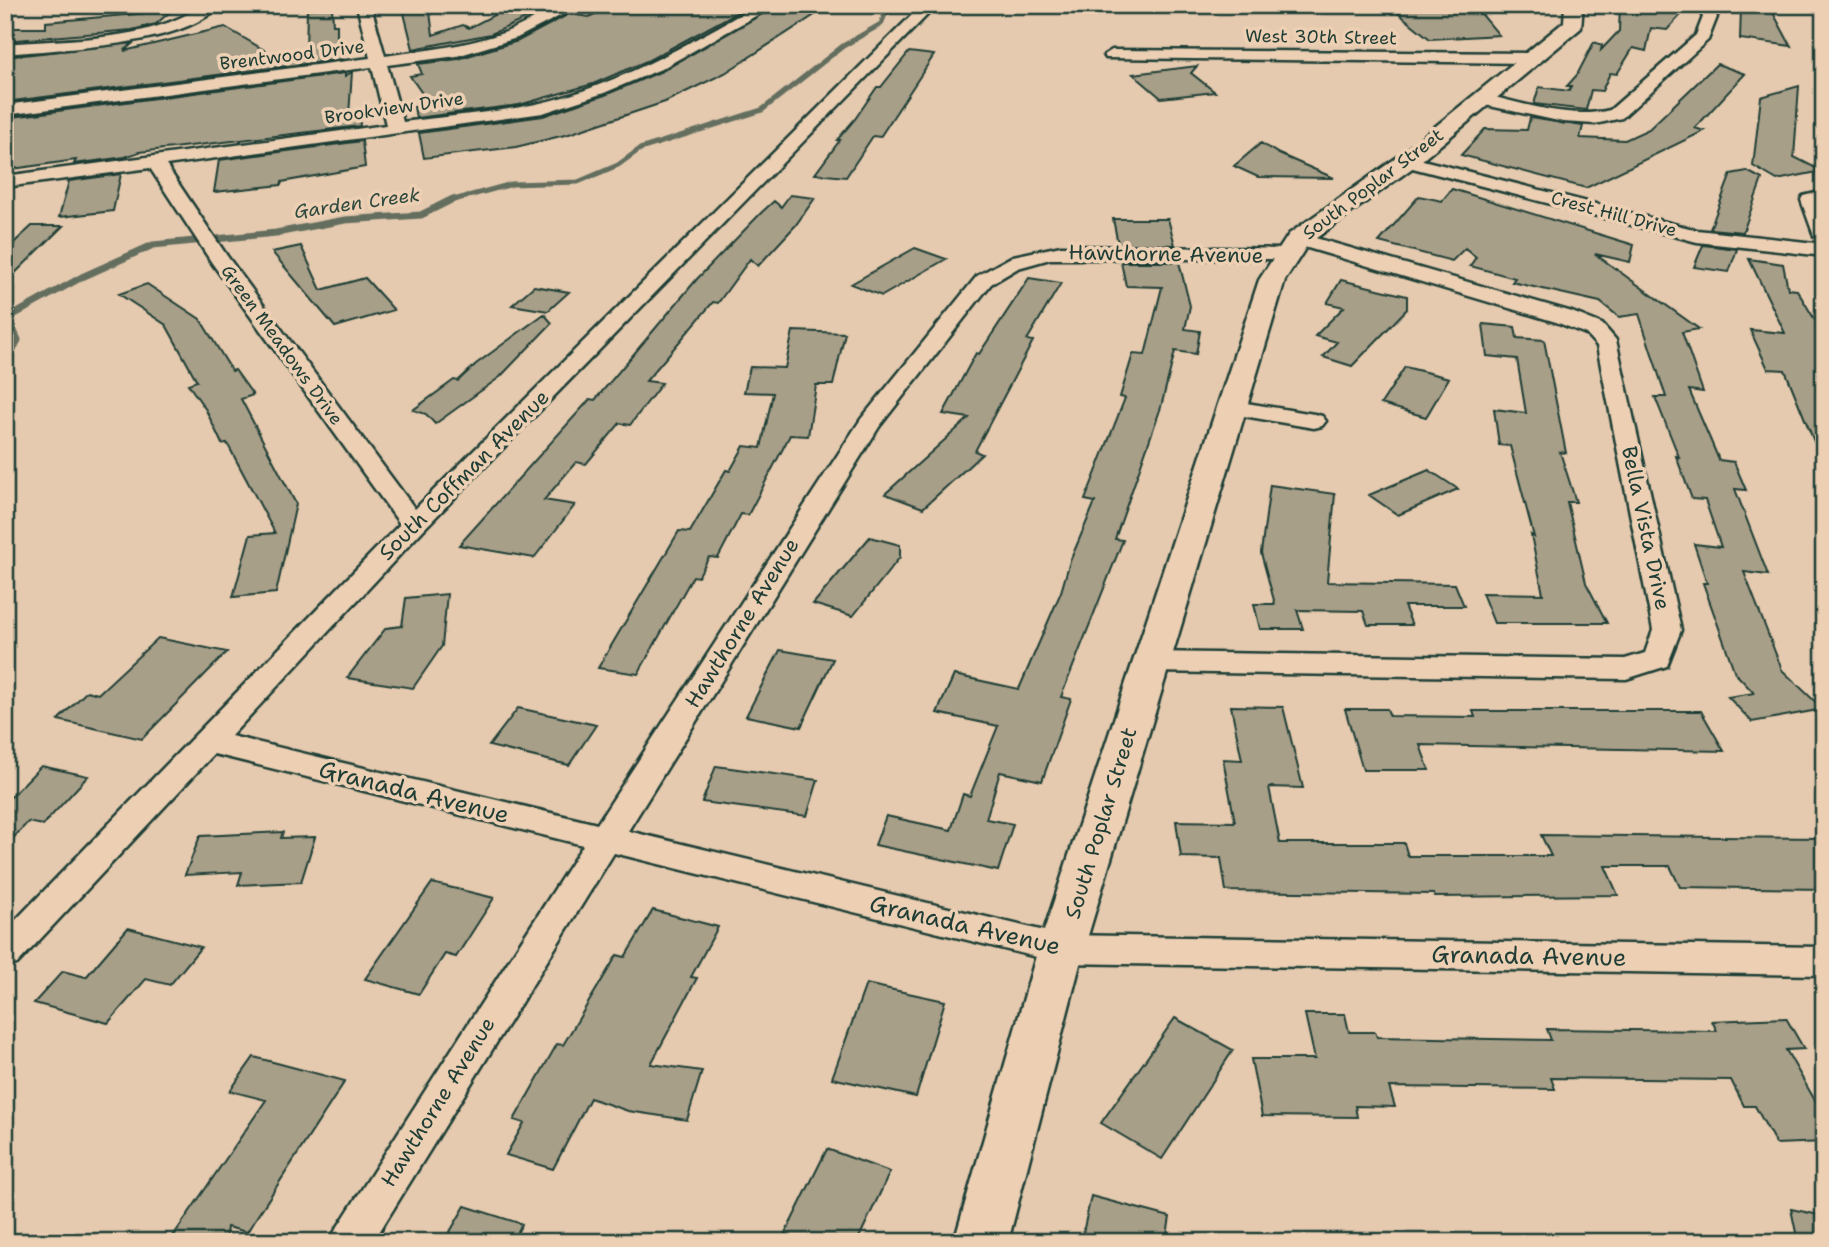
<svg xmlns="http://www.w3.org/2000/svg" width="1829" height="1247" viewBox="0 0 1829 1247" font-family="'Shantell Sans',sans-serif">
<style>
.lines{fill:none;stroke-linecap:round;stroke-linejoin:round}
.stream-far1{stroke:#636e5f;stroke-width:5}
.stream{stroke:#636e5f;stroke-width:7}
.building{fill:#a89f89;stroke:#1f3d34;stroke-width:2}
.minor-casing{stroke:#1f3d34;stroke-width:5}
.major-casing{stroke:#1f3d34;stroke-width:5}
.minor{fill:#edd0b4;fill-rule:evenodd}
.major{fill:#edd0b4;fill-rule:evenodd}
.labels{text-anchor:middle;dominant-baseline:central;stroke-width:7;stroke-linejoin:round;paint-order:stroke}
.far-street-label{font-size:18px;fill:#1f3d34;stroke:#edd0b4}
.far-water-label{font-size:19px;font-style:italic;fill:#30493f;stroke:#edd0b4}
.street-label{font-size:21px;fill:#1f3d34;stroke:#edd0b4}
.near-street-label{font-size:24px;fill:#1f3d34;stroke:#edd0b4}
</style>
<rect width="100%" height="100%" fill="#e5caaf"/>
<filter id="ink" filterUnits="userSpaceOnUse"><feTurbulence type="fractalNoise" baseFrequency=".0143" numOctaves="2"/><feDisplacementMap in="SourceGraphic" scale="14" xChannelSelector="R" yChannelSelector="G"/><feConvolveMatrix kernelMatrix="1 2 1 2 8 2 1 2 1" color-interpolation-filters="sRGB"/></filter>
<g filter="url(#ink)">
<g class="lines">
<!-- stream-far1 -->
<path class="stream-far1" d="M450,201L512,184L578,182L618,165L640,149L762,110L843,46L881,24L889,5"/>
<!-- stream -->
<path class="stream" d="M5,364L18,340L8,318L82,277L153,245L276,233L345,220L421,215L453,199
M5,406L8,415L5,416"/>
</g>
<!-- building -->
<path class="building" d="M402,5H429L433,35L463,25L469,28L513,5L546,10L491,34L413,49Z
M612,5H751L649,60L593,84L519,105L416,118L414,107L430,105L410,76L422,74L418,64L458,59L518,41L569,14L589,17Z
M778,5H830L725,73L665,102L569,134L516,147L424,158L419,133L543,116L605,95L662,71Z
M1388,5H1474L1499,35L1430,39Z
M1620,5H1690L1667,30L1651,28L1646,51L1633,48L1617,74L1610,73L1602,91L1591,90L1586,110L1534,104L1539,87L1569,91L1571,86H1567L1577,75L1594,42L1602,45L1601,50L1619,31Z
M332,7L333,25H337V45H341L343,59L5,102V57L133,43L124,51L225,27L276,57L306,54L307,9Z
M1741,7L1771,9L1791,46L1740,39Z
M171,11L156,24L132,30L5,41V28H46V22Z
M909,52L934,55L880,137L873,136L846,177L815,174L840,140H837L855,119L877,87H881Z
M1717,64L1745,74L1695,128L1704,131L1586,188L1461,155L1485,129L1527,130L1530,118L1583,126L1580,138L1625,140L1649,129Z
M1197,66L1191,73L1215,92L1161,98L1133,74Z
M352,72L349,115L359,114L360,126L139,152L125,157L74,164L76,160L5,170V118L345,73V76Z
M1799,86L1794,157L1822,171L1777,180L1753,166L1761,97Z
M362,141L365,167L282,182L281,185L214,192L219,160Z
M1261,143L1279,154L1334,178L1258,177L1234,166Z
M1747,171L1762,179L1743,232L1710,229L1731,174Z
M121,174L113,211L59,217L69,181Z
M1452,189L1634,245L1630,262L1595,254L1699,329L1682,332L1703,392L1689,390L1719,460L1734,462L1746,490L1735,489L1768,575L1744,572L1782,670L1823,709L1752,722L1728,697L1754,693L1735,673L1703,583H1707L1694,544L1721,547L1705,500L1692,499L1676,456L1679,457L1655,397H1666L1639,314L1619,317L1600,302L1512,282L1515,278L1470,266L1476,257L1465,248L1452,261L1379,242L1419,196L1442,201Z
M790,195L815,198L795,226L758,266L750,259L718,303L713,302L646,381L662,383L630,425L620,423L586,464L576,462L544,500L575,505L534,558L459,545L590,399L595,400L697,279L762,212L774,201L781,207Z
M1113,219H1168L1175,245L1118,244Z
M32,226H63L5,283V251Z
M1703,245L1737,249L1729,272L1694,267Z
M301,246L321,290L365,278L394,310L335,327L272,252Z
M915,248L946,259L882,296L851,284Z
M1749,259L1783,264L1788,289L1797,290L1824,335V466L1785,370L1768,369L1750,330L1785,333Z
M1121,262H1179L1190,306L1185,329L1200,331L1196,354L1175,351L1161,407L1115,539L1123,540L1061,697L1071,699L1042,781L1000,772L986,819L1013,824L998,871L875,845L886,816L951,830L963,794L970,796L998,726L937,713L954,675L1019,689L1061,592L1070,561L1095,502L1085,500L1125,398L1120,397L1133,354L1145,355L1162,287L1126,286Z
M1029,278L1061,283L1027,340L1033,341L975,451L982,454L923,508L885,494L969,418L943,414L976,353L979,354Z
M1341,280L1407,296V309L1352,366L1323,357L1337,342L1315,336L1344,307L1327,303Z
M147,284L200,319L232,371L235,370L253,395L241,399L296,504L276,593L233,597L250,535L275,533L227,443L222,444L206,410L188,384L197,381L166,325L119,294Z
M534,286L569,292L548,311L512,305Z
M544,314L552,323L500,377L435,424L426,414L413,410L454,380L458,381L476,364Z
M1483,324L1515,327L1517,338L1544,340L1566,453L1560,452L1576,502H1567L1586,583L1607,623H1494L1482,593L1543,594L1531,535L1534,537L1510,446L1499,445L1494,409L1526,413L1517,359L1487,356Z
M793,331L845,333L833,385H816L808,436L790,435L748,515L741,514L718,558L709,557L698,577L693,576L638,674L598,668L679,531L690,532L726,470L730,471L744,446L761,448L773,393L744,392L750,367L785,368Z
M1405,367L1449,378L1426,417L1381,404Z
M1429,470L1458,489L1398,515L1369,495Z
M1270,485L1335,494L1327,582L1455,584L1464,606H1404L1412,625H1368L1363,611L1297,610L1303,629H1260L1254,604H1275L1261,553Z
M870,537L900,545V557L853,616L813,604Z
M447,594L442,646L413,688L347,678L386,628L402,626L406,598Z
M158,638L227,652L142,739L58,720L87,691L98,694Z
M780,650L833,659L801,727L746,716Z
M1231,706L1283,707L1303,788L1269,787L1280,843H1404L1408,856H1551L1541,835L1819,838L1824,846V889L1680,887L1670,866H1605L1618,895L1435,897L1434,894L1226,891L1221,858L1181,857L1176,821L1235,822L1223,759L1242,760Z
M518,708L596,725L569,765L489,746Z
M1345,709H1387L1390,716L1475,717L1473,711H1701L1724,751L1420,745L1429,770H1363Z
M41,766L88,776L43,825L28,822L5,847V803Z
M716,766L818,780L807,816L702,802Z
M283,832L281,838L315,837L301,882L238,885L242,872L185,875L200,836Z
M432,883L494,898L456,957L445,954L419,994L365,979Z
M653,910L718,927L691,977L697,978L651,1064L702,1071L687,1120L628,1111L590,1098L553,1169L506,1155L524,1123L514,1120L557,1044L563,1045L617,955L625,957Z
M128,928L201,947L170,985L146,979L108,1023L34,1003L63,971L86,977Z
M866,984L945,1001L916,1097L832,1078Z
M1305,1014H1345L1349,1032H1375L1377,1037L1551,1040L1547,1029L1717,1031L1712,1021L1786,1018L1804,1049L1786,1050L1824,1116V1142L1776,1144L1755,1106H1744L1731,1080L1551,1078L1555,1089L1389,1087L1395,1107L1355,1106L1357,1117L1262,1116L1251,1059H1315Z
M1175,1018L1233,1050L1162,1159L1101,1123Z
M254,1057L345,1081L247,1232L227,1227L225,1242H169L266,1100L230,1091Z
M827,1149L890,1172L857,1242H781Z
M1091,1196L1170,1217L1166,1242H1081Z
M465,1206L522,1224L512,1242H444Z
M1791,1209L1824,1216V1242H1798Z"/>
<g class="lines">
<!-- minor casing -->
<g class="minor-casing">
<path id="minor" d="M203,5H220C181,48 61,48 5,54V44C70,38 147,43 203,5Z
M361,5H376L372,10L385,56C426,50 467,46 506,32C532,22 552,5 581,5L517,38L457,56L387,65L403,122C447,116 493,113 536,104C615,87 688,44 757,5H775L661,69L604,93L543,113L166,165L227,256L415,509L922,5H937L423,530L231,736L597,824L861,419L977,276L1013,256L1061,246L1290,249L1297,251L1300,255L1297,259H1050L1018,268L991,284L879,427L628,831L1061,935L1824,947V975L1061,963L614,853L373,1242H328L583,845L214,754L17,964L5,968V931L400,524L212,263L150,168L5,187V176L386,125L372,67L5,115V105L370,58L358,10Z
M1695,5H1709L1717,17L1708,40L1622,118L1595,124L1563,122L1476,103L1474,99L1482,94C1523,103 1569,120 1610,110L1696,35L1703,17Z
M1112,50L1530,53L1538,58L1530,63L1106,58L1104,55Z
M1407,156L1697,230L1824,244V256L1697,242L1401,165L1398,161Z
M1824,191V203H1821L1824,242L1814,236L1801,200L1803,196Z
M1298,233L1572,312L1602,324L1616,340L1681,630L1667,666L1626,679L1151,672L1141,669L1137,662L1141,655L1151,652L1625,659L1645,653L1653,630L1597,346L1586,334L1556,322L1291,243L1288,239Z
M1234,401L1314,414L1322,416L1326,421L1322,426L1314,428L1226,413L1222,408L1226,403Z"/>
</g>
<!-- major casing -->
<g class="major-casing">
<path id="major" d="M1565,5H1583L1581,28L1415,166L1308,244L1285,280L1084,949L1008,1242H954L1038,949L1259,280L1289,234L1399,156L1564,22Z"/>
</g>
<!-- minor -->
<use href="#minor" class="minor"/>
<!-- major -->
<use href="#major" class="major"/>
</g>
</g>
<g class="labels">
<!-- far-street labels -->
<g class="far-street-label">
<text transform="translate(1321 37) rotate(1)">West 30th Street</text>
<text transform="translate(292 55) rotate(-7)">Brentwood Drive</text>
<text transform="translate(394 108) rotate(-8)">Brookview Drive</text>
<text transform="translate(1373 184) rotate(-37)">South Poplar Street</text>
<text transform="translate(1614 214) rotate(15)">Crest Hill Drive</text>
<text transform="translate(282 345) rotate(54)">Green Meadows Drive</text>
</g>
<!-- far-water labels -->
<g class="far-water-label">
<text transform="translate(357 203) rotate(-8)">Garden Creek</text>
</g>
<!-- street labels -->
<g class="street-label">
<text transform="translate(1166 254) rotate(1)">Hawthorne Avenue</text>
<text transform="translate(464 475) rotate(-45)">South Coffman Avenue</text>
<text transform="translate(1646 528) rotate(78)">Bella Vista Drive</text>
<text transform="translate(742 623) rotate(-58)">Hawthorne Avenue</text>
<text transform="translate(1101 823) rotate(-73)">South Poplar Street</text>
<text transform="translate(438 1102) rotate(-58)">Hawthorne Avenue</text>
</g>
<!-- near-street labels -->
<g class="near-street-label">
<text transform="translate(414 792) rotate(14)">Granada Avenue</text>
<text transform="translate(965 925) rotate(13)">Granada Avenue</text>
<text transform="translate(1529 956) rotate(1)">Granada Avenue</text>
</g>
</g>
<!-- margin -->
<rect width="1829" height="1247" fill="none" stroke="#edd0b4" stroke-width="28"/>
<rect x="14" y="14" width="1801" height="1219" fill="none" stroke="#1f3d34" stroke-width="2.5" filter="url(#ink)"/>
</svg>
